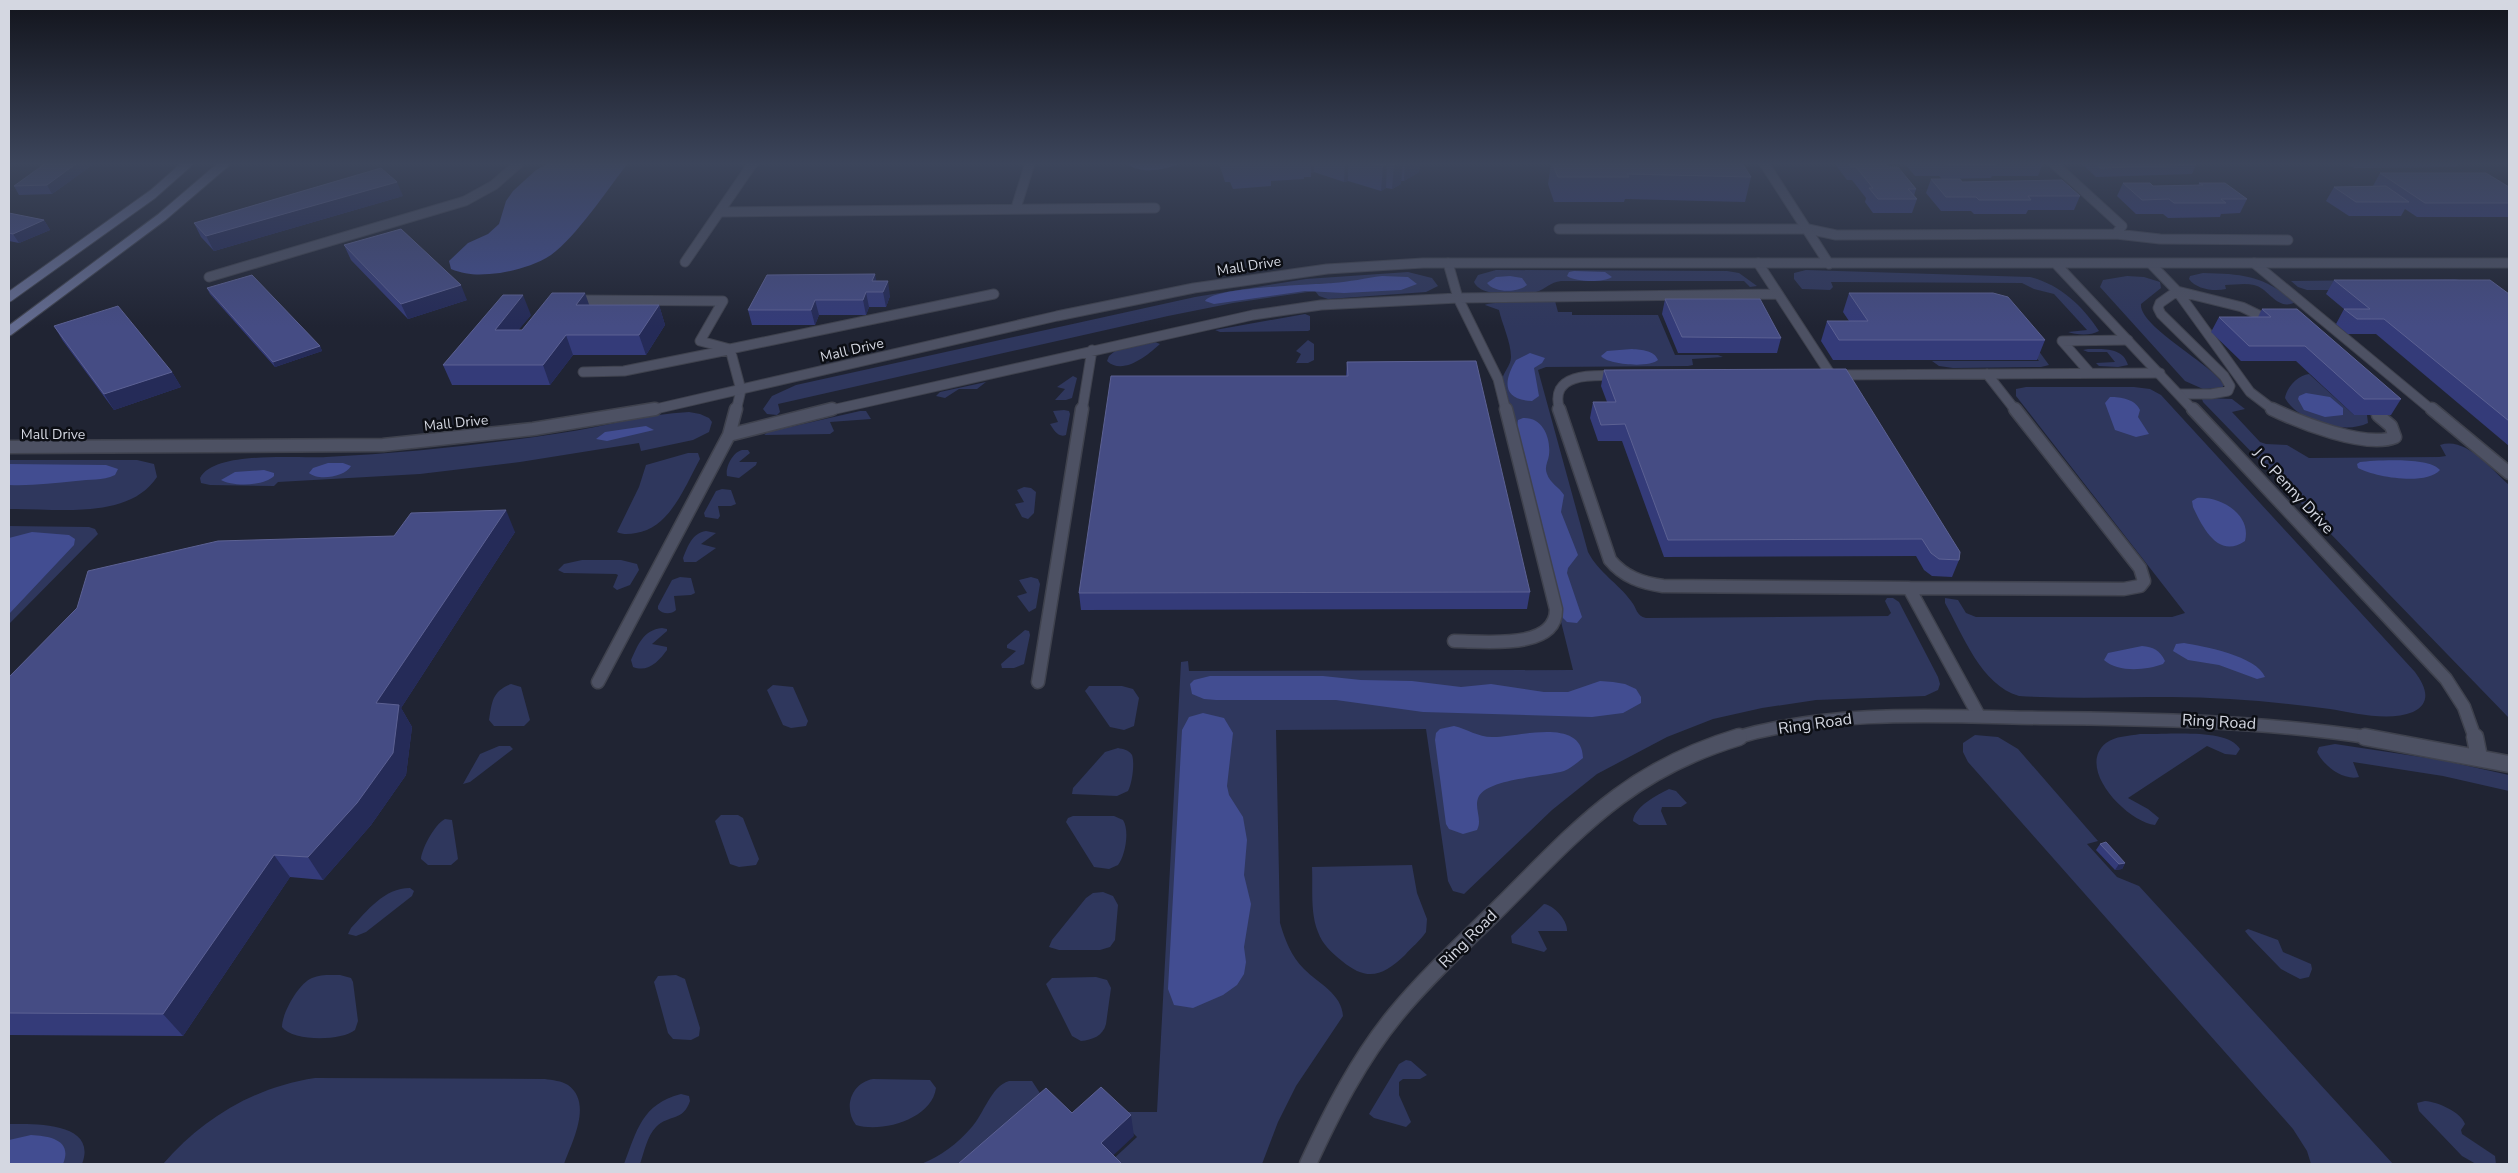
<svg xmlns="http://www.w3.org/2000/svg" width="2518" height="1173" viewBox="0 0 2518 1173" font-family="'Nunito Sans',sans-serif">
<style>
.green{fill:#2f375d}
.forest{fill:#424d91}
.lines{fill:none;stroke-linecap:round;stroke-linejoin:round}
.lane-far1-casing{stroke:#3f424e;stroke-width:11}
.lane-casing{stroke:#3f424e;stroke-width:15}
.street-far2-casing{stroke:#3f424e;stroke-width:11}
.street-far1-casing{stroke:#3f424e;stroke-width:15}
.street-casing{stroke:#3f424e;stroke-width:19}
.secondary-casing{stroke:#3f424e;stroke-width:11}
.lane-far1{stroke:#4d5163;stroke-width:9}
.lane{stroke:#4d5163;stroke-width:12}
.street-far2{stroke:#4d5163;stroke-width:9}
.street-far1{stroke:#4d5163;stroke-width:12}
.street{stroke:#4d5163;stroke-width:16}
.secondary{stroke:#636b8f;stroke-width:9}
.wall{fill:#343b79}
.shaded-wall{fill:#252b58}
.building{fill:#454c84;stroke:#5c6193}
.labels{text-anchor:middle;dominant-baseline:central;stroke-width:5;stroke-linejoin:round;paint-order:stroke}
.far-street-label{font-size:14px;fill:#d4d7e1;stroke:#0c0e14}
.street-label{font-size:16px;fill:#d4d7e1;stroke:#0c0e14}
</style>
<rect width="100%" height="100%" fill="#202433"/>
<!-- green -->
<path class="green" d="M1496,270L1727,271L1739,273L1757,286L1750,287L1744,281H1561C1550,282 1546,289 1536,292C1522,295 1481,298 1474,282L1478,275Z
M1806,270L2030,277C2059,284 2083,306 2099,331C2091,336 2076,335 2068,332L2087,330L2054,294L2034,289L2022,283L1831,282L1833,287L1830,290L1802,289L1794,279V273Z
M1408,272L1432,278L1438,286L1426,292L1328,299L1319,296L1315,291L1233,303L1168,316L778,404L780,412L777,415L767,414L763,409L772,396L796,385L1195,297L1306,279Z
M2203,273C2246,274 2262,276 2296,302C2277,312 2269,288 2254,285C2245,283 2234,285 2225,285L2226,289C2214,292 2196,289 2189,279L2190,276Z
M2127,276L2144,277L2160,282L2161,288L2141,304C2139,327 2214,365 2224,385L2222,388L2203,389L2185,381L2100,287L2103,280Z
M2455,279L2465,281L2468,290H2307L2298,287L2291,281Z
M1541,299L1555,301L1558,312H1572V315H1658L1675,355H1718L1723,357L1692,359L1693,365L1688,366L1546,367L1538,370L1588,552C1599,573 1618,583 1631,601C1637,608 1636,616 1646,618L1888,616L1891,613L1885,601L1887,598H1893L1899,602L1938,677L1940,684L1938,690L1925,696L1816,700L1762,708L1713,719L1667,737L1597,774L1552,810L1464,894L1453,891L1448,881L1426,729L1276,730L1280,923C1285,940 1291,956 1304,969C1318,983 1342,994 1343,1016L1296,1086L1278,1122L1262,1164H1108L1137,1137L1118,1118L1124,1112H1157L1181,662L1188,661L1189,671L1573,670L1502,384C1501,373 1511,367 1511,357C1511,342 1502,324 1499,310L1485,305C1489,302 1531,301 1541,299Z
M1305,314L1310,316V330L1308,331L1220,332L1215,330Z
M2015,332L2027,335L2049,365L2041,367L1953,368L1939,366L1932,361H2039Z
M1308,340L1314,344V360L1308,363H1296L1301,354L1296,351Z
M1155,342L1160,344C1148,355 1123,376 1107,361L1109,356L1115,351Z
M2088,349C2103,349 2123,347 2128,365L2118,367L2099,366L2096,363L2115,362L2107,352H2088L2083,350Z
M2309,374L2354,415H2367L2368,423C2344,435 2297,421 2285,398C2287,387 2298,375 2309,374Z
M1073,376L1077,378L1072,398L1066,400H1055L1065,389L1057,387Z
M986,382L977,389H959L945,398L936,396L940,392Z
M2026,387H2134L2150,389L2161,395L2415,672C2425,686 2433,702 2413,712C2389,722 2354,713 2330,709C2277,702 2224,697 2171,697C2120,697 2069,699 2019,696C1981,685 1963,635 1945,603V598L1958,600L1966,613L1976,617H2172L2185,613L2016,396V389Z
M2206,398L2232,399L2245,409L2232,412L2260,442L2266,444L2287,445L2309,458L2439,457L2446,456L2440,445C2466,436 2492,470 2509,485V718L2203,402L2202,399Z
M1064,410L1069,411L1070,414L1066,435C1058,438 1054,430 1050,424L1058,422L1053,411Z
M860,411H866L871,419L830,422L834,431L830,434L764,435L768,432Z
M689,412L700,414L709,418L712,422L709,432L693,440L641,451L639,443L520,462L420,474L278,482L274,486L210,485L201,483L200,478C215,450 296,459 326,457C405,453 483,445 561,433C603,427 646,414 689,412Z
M742,450H748L750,453L739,462H757L756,465L739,478L727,476C725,467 733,452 742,450Z
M688,453H698L700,459C685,486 670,528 636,533C630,534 623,535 617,532L639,487L646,465Z
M9,460H137L154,464L157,477C128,521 55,508 9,509Z
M1024,487L1031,488L1036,492L1034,513L1028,519L1022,517L1015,504L1024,502L1017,490Z
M722,489L731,490L736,504L731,506H718L720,516L718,519L705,517L704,513L716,491Z
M9,526L89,527L95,529L98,534L9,624Z
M706,531L716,533L701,544L716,548L696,562H684L683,558C688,546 692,533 706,531Z
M582,560H621L637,564L639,570L630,585L617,590L613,587L618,575L616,574L564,573L558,570L564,564Z
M680,577L691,578L695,593L691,595L674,596L676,610C671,615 662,614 658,609V606L672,580Z
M1031,577L1038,579L1040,584L1036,608L1029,612L1017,596L1027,593L1019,580Z
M662,628L667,629V631L652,644L667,647V650C659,661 648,673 633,667L631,660C638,645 643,630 662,628Z
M1025,630L1029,631L1030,635L1024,664L1014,668H1002L1001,664L1016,651L1007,648V645Z
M511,684L521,687L530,720L524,726H494L489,720C492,702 492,691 511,684Z
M773,685L793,687L808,721L806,726L791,728L783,725L767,690Z
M1089,686H1122L1133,689L1139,698L1134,726L1124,730L1110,727L1085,691Z
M2140,734C2163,735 2228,727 2240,749L2236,755L2225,754L2207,746L2128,798L2148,809L2159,818L2155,825C2127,822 2075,768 2106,743C2115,736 2129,736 2140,734Z
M1975,735L1998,737L2018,749L2098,841L2087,844L2117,877L2139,886L2393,1164H2311L2307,1151L2293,1129L1968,762L1963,752V743Z
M2335,744L2441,760L2509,775V791L2443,776L2353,762L2359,777C2343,781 2323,765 2317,752L2319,747Z
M499,746H510L513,749L470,782L463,784L480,754Z
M1118,748C1123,749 1129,750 1132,755C1135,763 1132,784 1128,791L1117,796L1072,794L1073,788L1105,752Z
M1669,789L1676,791L1687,803L1681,807H1662L1661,811L1667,825H1639L1633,821C1634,807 1657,795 1669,789Z
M721,815H738L743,818L759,859L756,865L739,867L730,864L715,821Z
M1073,816H1114L1123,820C1130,831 1125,856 1118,865L1109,869L1094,867L1066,822L1068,818Z
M445,819L452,820L458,859L451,865H428L421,859C422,848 435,824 445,819Z
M1412,865L1417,893L1427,919L1426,932C1420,941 1412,947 1405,955C1383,976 1367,982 1342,961C1332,953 1322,944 1318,932C1310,913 1313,887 1312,867Z
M410,888L414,891L412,896L366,932L356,936L348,934L351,928C367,911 384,888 410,888Z
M1103,892L1113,896L1118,905L1115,940L1110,947L1100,950H1059L1049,947L1052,940L1086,898L1093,893Z
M1544,904C1554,905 1568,921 1567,931H1538L1547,949L1544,952L1512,943L1511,936Z
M2248,929L2278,940L2283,952L2311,964L2312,969L2309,977L2300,979L2281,969L2249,936L2245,931Z
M340,975L351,978L353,982L358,1021L355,1030C342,1041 293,1042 282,1027C282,1013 299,983 312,978C321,974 331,975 340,975Z
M676,975L685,979L700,1028L699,1036L691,1040L673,1039L668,1033L654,982L658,976Z
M1096,977L1107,980L1111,988L1106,1024C1103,1036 1092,1040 1081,1041L1072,1036L1046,984L1052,978Z
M1406,1060L1411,1061L1427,1075L1420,1079H1403L1399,1082V1095L1411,1122L1406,1127L1374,1118L1369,1114L1399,1064Z
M315,1078L545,1079C552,1080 562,1081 568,1085C593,1103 572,1142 564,1164H163C203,1118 255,1087 315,1078Z
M873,1079L930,1080L936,1088C932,1119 882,1133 856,1125C843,1108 851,1083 873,1079Z
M1009,1081H1032L1049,1107L984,1164H921C940,1157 958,1143 971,1128C984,1114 991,1086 1009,1081Z
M681,1094L689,1096L690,1101C683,1122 669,1114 656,1127C647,1136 644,1153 640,1164H624C637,1130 642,1104 681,1094Z
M2425,1101C2438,1102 2461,1112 2465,1124L2461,1130L2462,1134L2495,1156L2496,1164H2476L2462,1156L2419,1111L2417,1103Z
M9,1124C35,1124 98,1122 82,1164H9Z"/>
<!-- forest -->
<path class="forest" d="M549,163H628C608,189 576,237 551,255C536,265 517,270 500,273C482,275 468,276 451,269L449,261L468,243L488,234L499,224L506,201L513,191L536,170Z
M1127,163H1180C1168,170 1137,175 1127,163Z
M1574,271L1605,272L1612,277C1603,283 1576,282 1567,276L1569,272Z
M1382,276L1408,277L1417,284L1401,290L1344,293L1305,291L1214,304L1205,301C1214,287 1312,285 1333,283C1349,282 1366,278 1382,276Z
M1510,276L1522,278L1527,285C1518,293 1494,293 1487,283L1496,277Z
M1632,349C1642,350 1654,350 1658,360C1650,368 1608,365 1601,356L1607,351Z
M1530,353L1545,358L1542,363L1534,368L1539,396L1532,401C1501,400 1504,380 1516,360Z
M2306,393L2330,397L2343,408V415L2325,417L2304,410L2298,399L2299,396Z
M2110,397C2121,397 2135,399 2140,410L2138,417L2149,434L2136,437L2115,430L2105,403Z
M1523,418C1543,417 1551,438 1549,455C1548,462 1544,467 1547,474C1550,483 1559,487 1564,495L1561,512L1578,555L1568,568L1567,573L1582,617L1577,623L1567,622L1563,618L1517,426L1518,420Z
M646,426L654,430L607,441L596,439L605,432Z
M2360,462C2377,460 2430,457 2440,470C2426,486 2375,477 2358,468L2357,464Z
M328,463H343L351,466C345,477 318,481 309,473L313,468Z
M9,464L106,465L118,469L115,475C102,481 90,479 76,481C53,483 32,486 9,485Z
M264,470L274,473V476C264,486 233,487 221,480L235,472Z
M2197,498C2220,496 2252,514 2245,541C2218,560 2202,526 2193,507L2192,501Z
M32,532L69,535L75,539L74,545L9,614V538Z
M2184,643C2203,646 2257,656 2265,677L2257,679L2219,665L2188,660L2173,651L2176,644Z
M2142,646C2153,647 2160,650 2165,661L2163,664C2147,670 2118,673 2104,660L2108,653Z
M1210,676H1323L1361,680L1412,681L1461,687L1491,684L1544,692H1568L1600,681L1613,682L1625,684L1636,689L1641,697V703L1623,713L1592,717L1423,712L1336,700H1216L1204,699L1192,694L1190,684L1194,680Z
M1203,713L1224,718L1233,733L1227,786L1229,795L1243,817L1247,840L1244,875L1251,904L1244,947L1246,962L1244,974L1237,985L1223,995L1193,1008L1174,1005L1168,989L1182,730L1189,717Z
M1454,726C1467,729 1478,737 1492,737C1516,738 1582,716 1583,758C1577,763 1571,768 1564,771C1544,777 1490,778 1479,796C1473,807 1483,819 1477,830L1463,834L1449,829L1446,824L1435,740L1436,733L1440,729Z
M31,1135C50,1136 73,1140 63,1164H9V1140Z"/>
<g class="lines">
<!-- lane-far1 casing -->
<g class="lane-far1-casing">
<path id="lane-far1" d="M2053,163L2122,226L2116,234
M1559,229H1808L1836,235L2116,234L2160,239L2288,240
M1448,263L1458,298L1778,294
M1758,263L1831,375
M2254,263L2433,411
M2151,264L2177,291L2160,303L2158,308L2161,314L2224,376L2230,386L2228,391L2211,394H2180
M209,277L465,201L494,185L519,163
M573,300L723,301L700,341L730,349
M2273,322L2242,307L2177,291L2250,392L2275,411
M2062,341L2128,340
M2062,341L2090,373
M583,372L624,371L728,350
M1987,374L2016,411
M1832,375L2160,373
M736,411L741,390L730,349L994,294
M827,411L1253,315L1321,305L1458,298L1498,379L1506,411
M1082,411L1092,350
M1560,411C1547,371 1596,375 1620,376"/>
</g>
<!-- lane casing -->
<g class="lane-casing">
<path id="lane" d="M736,409L729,435L832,409
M1559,409L1610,560C1624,577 1642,583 1663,586L1909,588L1979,716
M2272,409C2299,422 2366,449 2395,437L2391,426L2378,415
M2432,409L2509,473
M1909,588L2124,589L2140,586L2144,581L2140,568L2015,409
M1454,641C1482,641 1557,651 1556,609L1506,409
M598,682L729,435
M1038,682L1082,409"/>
</g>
<!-- street-far2 casing -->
<g class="street-far2-casing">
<path id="street-far2" d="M1764,163L1829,264
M1016,208L1030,163
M721,212L1155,208
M685,262L753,163
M2056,264L2194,411
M647,411L1057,316L1194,288L1327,269L1423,263H2509"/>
</g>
<!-- street-far1 casing -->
<g class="street-far1-casing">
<path id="street-far1" d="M2193,409L2446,679L2464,707L2475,738
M9,447L383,445L533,429L655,409
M1735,738C1833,709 1939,716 2040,718C2152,719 2262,721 2373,738"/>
</g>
<!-- street casing -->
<g class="street-casing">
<path id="street" d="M2365,737L2509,764
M2475,737L2479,757
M1308,1164C1332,1112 1359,1059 1396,1014C1428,975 1466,941 1502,905C1580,827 1629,770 1739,737"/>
</g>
<!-- secondary casing -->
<g class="secondary-casing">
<path id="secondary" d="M9,297L153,194L188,163
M9,331L162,217L225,163"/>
</g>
<!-- lane-far1 -->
<use href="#lane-far1" class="lane-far1"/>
<!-- lane -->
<use href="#lane" class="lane"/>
<!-- street-far2 -->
<use href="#street-far2" class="street-far2"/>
<!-- street-far1 -->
<use href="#street-far1" class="street-far1"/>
<!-- street -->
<use href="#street" class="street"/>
<!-- secondary -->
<use href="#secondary" class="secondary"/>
</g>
<!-- wall -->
<path class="wall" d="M46,163H95L52,194L19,195L14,186Z
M1219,163H1420L1419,172L1404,181H1401V184L1392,189L1386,188L1381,191L1348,181L1344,182L1314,172L1311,173V177H1304V179L1271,181V186L1233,189L1230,182H1225Z
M1551,163H1742L1751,177L1745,202L1625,199L1624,202H1554L1548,184Z
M1834,163H1886L1889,167L1916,189L1914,196L1917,199L1912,213H1873L1865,202L1866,198L1852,180H1847Z
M1904,163H2043L2038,176H1992L1991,178L1942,179L1939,176H1915Z
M2081,163H2193L2196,165L2192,174L2096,177Z
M2346,163H2459L2456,167L2354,168Z
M2380,173L2509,187V217H2417L2405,209L2401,216H2349L2326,201L2334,187L2373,186Z
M1931,179L1962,182L2080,196L2074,210H2028L2026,214H1974L1971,211H1941L1926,193Z
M2123,183L2153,186H2198L2199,183L2247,199L2240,213L2221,214L2220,217L2168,218L2163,214H2136L2117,196Z
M403,196L214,251L201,237L194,223Z
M9,213L44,220L50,230L19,243L9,241Z
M344,245L467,300L408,319L351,260Z
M2334,280L2509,294V446L2376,334H2348L2336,324L2344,309L2326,294Z
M877,281L890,296L886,307H869L866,315H819L815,325H752L748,310Z
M207,288L320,346L322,351L275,367L210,294Z
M1849,293L2045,340L2037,360H1833L1821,341L1827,321H1849L1843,312Z
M1665,299L1781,338L1777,353H1678L1662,314Z
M590,305H659L665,325L646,355H573L550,385H452L443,365L531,315L518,330H522Z
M2262,309L2401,399L2391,415H2354L2296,361H2241L2211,332L2219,317H2258Z
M54,326L172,372L181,387L114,410L63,341Z
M1347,362L1530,592L1527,609L1081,610L1079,593L1346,376Z
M1846,369L1959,560L1952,577L1932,576L1924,570L1916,556L1664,557L1622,441H1598L1590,418L1593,402H1607L1601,386L1604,370Z
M515,532L401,708L412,727L406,775L371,825L323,880L290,877L183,1036L9,1035V677L394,536Z
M2100,844L2125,863L2122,869L2115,870L2096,850Z"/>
<!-- shaded-wall -->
<path class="shaded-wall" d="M77,163H95L52,194L47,185Z
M1311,163H1314V172L1311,173Z
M1345,163H1348V181L1344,182Z
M1387,163L1386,188L1381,191L1383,166Z
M1396,163H1403L1401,184L1392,189L1394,165Z
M1405,163H1420L1419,172L1404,181Z
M397,182L403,196L214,251L206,236Z
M44,220L50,230L19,243L13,234Z
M875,274L878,289L872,281Z
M888,281L890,296L886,307L883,292Z
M461,285L467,300L408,319L401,304Z
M866,292L869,307L866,315L863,300Z
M585,293L592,313L576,305Z
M523,295L531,315L502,350L495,330Z
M815,300L819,315L815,325L811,310Z
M659,305L665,325L646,355L639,335Z
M566,335L573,355L550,385L543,365Z
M320,346L322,351L275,367L273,362Z
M172,372L181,387L114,410L104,394Z
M506,510L515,532L401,708L412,727L406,775L371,825L323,880L308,857L376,703Z
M274,855L290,877L183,1036L163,1014Z
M2125,863L2122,869L2115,870L2119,864Z
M1131,1115L1134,1136L1104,1164L1101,1143Z"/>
<!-- building -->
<path class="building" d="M46,163H77L47,185L14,186Z
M1232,163H1248L1232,164Z
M1372,163H1396L1394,165L1387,163L1383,166Z
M1552,163H1742L1751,177L1627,174L1629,177H1558Z
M1848,163H1886L1889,167H1898L1916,189H1908L1917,199H1878L1869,188H1873L1856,167H1851Z
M1945,163H1995L1996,165H1947Z
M2095,163H2193L2196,165L2100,168Z
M381,168L397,182L206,236L194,223Z
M2380,173H2486L2509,187V203H2425Z
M1931,179H1960L1962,182L2062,180L2080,196H2028L2031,200H1979L1976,197H1946Z
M2123,183H2150L2153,186L2203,185L2199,183H2225L2247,199H2221L2226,203H2174L2169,199L2142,200Z
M2386,186L2409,202H2356L2334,187Z
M9,213L44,220L13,234L9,233Z
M401,229L461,285L401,304L344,245Z
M875,274L872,281H888L883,292H866L863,300H815L811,310H748L767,275Z
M252,275L320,346L273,362L207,288Z
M2334,280H2490L2509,294V421L2384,319H2357L2344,309H2370Z
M552,293H585L576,305H659L639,335H566L543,365H443L503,295H523L495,330H522Z
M1849,293H1993L2008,297L2045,340H1839L1827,321H1868Z
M1665,299H1760L1781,338L1682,337Z
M118,306L172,372L104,394L54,326Z
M2262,309H2297L2401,399H2364L2305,346H2249L2219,317H2271Z
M1476,361L1530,592L1079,593L1111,376H1348L1347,362Z
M1846,369L1960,552L1959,560L1939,559L1931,553L1922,539L1668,540L1625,424L1601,425L1593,402H1616L1604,370Z
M506,510L376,703L399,705L393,753L357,803L308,857L274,855L163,1014L9,1013V677L77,608L88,571L218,541L394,536L411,513Z
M2106,842L2125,863L2119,864L2100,844Z
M1101,1087L1131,1115L1101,1143L1122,1164H958L1046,1088L1072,1113Z"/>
<!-- sky -->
<linearGradient id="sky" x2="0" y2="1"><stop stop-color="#12141c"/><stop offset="0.5" stop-color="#3c455b"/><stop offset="1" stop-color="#3c455b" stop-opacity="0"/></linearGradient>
<rect width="2518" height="327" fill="url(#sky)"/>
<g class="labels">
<!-- far-street labels -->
<g class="far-street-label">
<text transform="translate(1249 266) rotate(-9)">Mall Drive</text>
<text transform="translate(852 350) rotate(-13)">Mall Drive</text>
<text transform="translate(456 423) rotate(-6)">Mall Drive</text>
<text x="53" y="434">Mall Drive</text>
</g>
<!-- street labels -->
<g class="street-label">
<text transform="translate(2293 491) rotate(47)">J C Penny Drive</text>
<text transform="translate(2219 722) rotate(3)">Ring Road</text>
<text transform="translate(1815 724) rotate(-8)">Ring Road</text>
<text transform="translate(1468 939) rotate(-45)">Ring Road</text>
</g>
</g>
<!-- border -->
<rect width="2518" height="1173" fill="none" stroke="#d4d7e1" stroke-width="20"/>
</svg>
